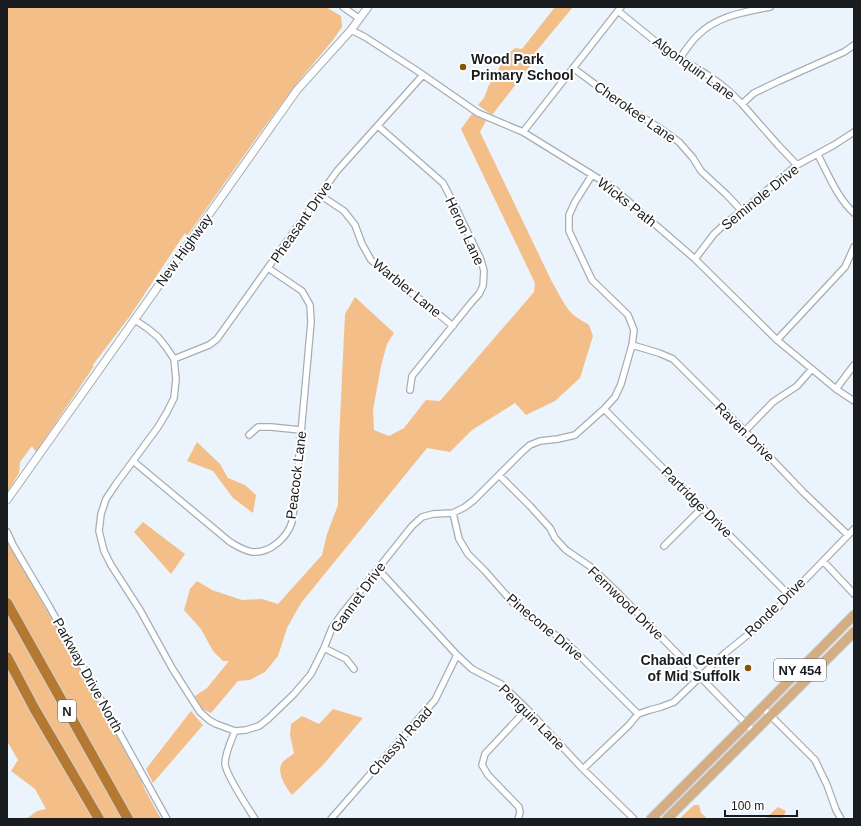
<svg xmlns="http://www.w3.org/2000/svg" width="861" height="826" viewBox="0 0 861 826" font-family="Arial,sans-serif">
<style>
.green{fill:#f3be87}
.lines{fill:none;stroke-linecap:round;stroke-linejoin:round}
.minor-casing{stroke:#a5adb5;stroke-width:8}
.tertiary-casing{stroke:#a5adb5;stroke-width:9}
.primary-casing{stroke:#d1d2d2;stroke-width:11}
.motorway-casing{stroke:#d1d2d2;stroke-width:12}
.minor{stroke:#fff;stroke-width:5.5}
.tertiary{stroke:#fff;stroke-width:7}
.primary{stroke:#d3ae83;stroke-width:9}
.motorway{stroke:#b57830;stroke-width:10}
.poi-dot{fill:#885201;stroke:#fff;stroke-width:1.5}
.labels{text-anchor:middle;dominant-baseline:central;stroke-width:4;stroke-linejoin:round;paint-order:stroke}
.shield{fill:#fff;stroke:#5f6163;stroke-width:1}
.shield-label{font-size:13px;font-weight:bold;fill:#1a1d20}
.poi-label{font-size:14px;font-weight:bold;fill:#1a1d20;stroke:#fff;text-anchor:start}
.street-label{font-size:14px;fill:#1a1d20;stroke:#fff}
</style>
<rect width="100%" height="100%" fill="#ebf4fc"/>
<!-- green -->
<path class="green" d="M7,7H326L341,16L342,27L333,40L297,83L257,137L187,236L185,233L130,316L92,366H94L36,452L32,446L20,462L19,473L7,493Z
M555,7H573L534,54L537,57L492,115L478,105L484,98L489,85L495,76L504,58L515,48L522,49Z
M472,114L486,121L480,132L552,282C559,293 565,309 576,317C580,320 585,322 589,325L593,336L580,378L555,401L526,415L515,403L472,430L450,452L427,448L301,603L287,628L278,656L265,672L250,680L238,681L211,713L202,709L195,696L207,688L229,661H223L213,651L201,629L184,610L190,589L197,581L212,590L242,600L262,599L278,604L322,555L327,534L338,505L339,440L345,314L355,297L394,333L387,344L381,366L373,410L374,430L389,436L404,428L426,400L440,401L534,292L535,283L461,129Z
M197,442L220,464L228,478L245,485L256,495L253,513L233,498L213,471L187,461Z
M143,522L185,554L171,574L134,532Z
M7,539L141,780L145,790L161,819H133L7,596Z
M7,609L124,819H102L7,648Z
M7,664L94,819H23L29,817L37,811L46,809L35,789L11,771L18,760L7,741Z
M333,709L363,718L323,765L292,795C286,787 276,773 282,763C284,760 291,756 294,753L290,735L291,724L302,716L319,724Z
M191,711L203,725L153,783L146,769Z
M694,805H699L701,813L708,819H679Z
M778,807L786,811L782,819H765Z"/>
<g class="lines">
<!-- minor casing -->
<g class="minor-casing">
<path id="minor" d="M343,7L360,19
M618,11L666,50L706,74L719,83L730,92L742,104L778,145L797,165
M351,30L365,37L416,70L478,113L523,132L612,187L695,259L777,340L836,389L854,401
M680,58C685,51 690,43 697,36C716,16 744,12 770,7
M573,68L615,99L664,131L679,142L693,158L701,171L727,195L742,211
M742,104L754,93L779,81L844,52L854,45
M378,126L443,183L455,206L481,260L484,271L483,286L479,294L471,303L412,376L410,390
M523,132L621,7
M818,155C828,174 838,199 854,213
M320,195L344,211L355,225L362,244L371,260L402,286L425,303L453,326
M695,259L714,234L726,223L742,211L797,165L834,145L854,132
M135,320L147,328L158,337L166,347L174,359L176,379L174,398L167,412L158,427L116,484L106,499L101,514L99,531L104,551L111,565L140,610L172,668L200,712L209,720L216,724L235,731L246,730L259,726L268,719L294,694L311,674L324,648L332,628L341,615L412,526L422,517L433,514L453,513L465,507L474,500L522,452L530,445L540,441L558,439L575,435L604,409L615,397L621,384L632,345L634,330L628,315L592,280L569,231V215L575,202L592,175
M777,340L845,267L854,247
M632,345L659,353L673,359L745,431L803,492L848,535
M174,359L209,345L217,339L337,171L423,75
M836,389L854,365
M604,409C666,472 728,533 790,596
M745,431L773,402L797,386L811,370
M249,435L258,427H271L301,430
M133,461L230,542C237,546 244,551 253,552C270,553 287,538 292,522C293,515 294,507 295,500L311,322L310,305L302,291L268,268
M499,475L530,506L550,528L555,538L566,550L591,567L620,595L754,732
M453,513L459,539L468,554L485,571L514,604L527,616L566,642L638,714
M7,532L13,545L49,606L167,819
M664,546L703,507
M823,561L854,594
M378,569L457,655L472,669L501,684L527,709L583,769L634,819
M324,648L346,659L354,669
M763,708L815,760L827,785L836,810L841,819
M235,731C231,741 225,753 225,764C226,775 248,808 255,819
M583,769L629,725L638,714L650,710L661,707L674,702L724,654L766,620L854,529
M331,819L435,700L457,655
M518,819L520,813L519,807L488,775L482,765L485,754L527,709"/>
</g>
<!-- tertiary casing -->
<g class="tertiary-casing">
<path id="tertiary" d="M7,500L297,90L351,30L368,7"/>
</g>
<!-- primary casing -->
<g class="primary-casing">
<path id="primary" d="M651,819L746,724L854,615
M667,819L854,632"/>
</g>
<!-- motorway casing -->
<g class="motorway-casing">
<path id="motorway" d="M7,603L128,819
M7,657L34,708L99,819"/>
</g>
<!-- minor -->
<use href="#minor" class="minor"/>
<!-- tertiary -->
<use href="#tertiary" class="tertiary"/>
<!-- primary -->
<use href="#primary" class="primary"/>
<!-- motorway -->
<use href="#motorway" class="motorway"/>
</g>
<!-- markers -->
<g class="poi-dot">
<circle cx="463" cy="67" r="4"/>
<circle cx="748" cy="668" r="4"/>
</g>
<g class="labels">
<!-- shield labels -->
<g class="shield">
<rect x="774" y="659" width="52" height="22" rx="3"/>
<rect x="58" y="700" width="18" height="22" rx="3"/>
</g>
<g class="shield-label">
<text x="800" y="670">NY 454</text>
<text x="67" y="711">N</text>
</g>
<!-- poi labels -->
<g class="poi-label">
<text x="471" y="59">Wood Park<tspan x="471" dy="16">Primary School</tspan></text>
<text x="740" y="660" text-anchor="end">Chabad Center<tspan x="740" dy="16">of Mid Suffolk</tspan></text>
</g>
<!-- street labels -->
<g class="street-label">
<text transform="translate(694 68) rotate(36)">Algonquin Lane</text>
<text transform="translate(635 112) rotate(35)">Cherokee Lane</text>
<text transform="translate(760 197) rotate(-39)">Seminole Drive</text>
<text transform="translate(627 202) rotate(38)">Wicks Path</text>
<text transform="translate(301 222) rotate(-55)">Pheasant Drive</text>
<text transform="translate(465 231) rotate(65)">Heron Lane</text>
<text transform="translate(184 250) rotate(-54)">New Highway</text>
<text transform="translate(407 288) rotate(39)">Warbler Lane</text>
<text transform="translate(745 432) rotate(45)">Raven Drive</text>
<text transform="translate(296 475) rotate(-83)">Peacock Lane</text>
<text transform="translate(697 502) rotate(45)">Partridge Drive</text>
<text transform="translate(358 597) rotate(-54)">Gannet Drive</text>
<text transform="translate(626 603) rotate(44)">Fernwood Drive</text>
<text transform="translate(775 607) rotate(-44)">Ronde Drive</text>
<text transform="translate(545 627) rotate(40)">Pinecone Drive</text>
<text transform="translate(88 675) rotate(61)">Parkway Drive North</text>
<text transform="translate(532 717) rotate(45)">Penguin Lane</text>
<text transform="translate(400 741) rotate(-48)">Chassyl Road</text>
</g>
</g>
<!-- border -->
<rect width="861" height="826" fill="none" stroke="#1a1d20" stroke-width="16"/>
<!-- scale -->
<path d="M725 810v6h72v-6" fill="none" stroke="#1a1d20" stroke-width="2"/>
<text x="731" y="810" font-size="12" fill="#1a1d20" stroke="#ffffff" stroke-width="3" paint-order="stroke">100 m</text>
</svg>
